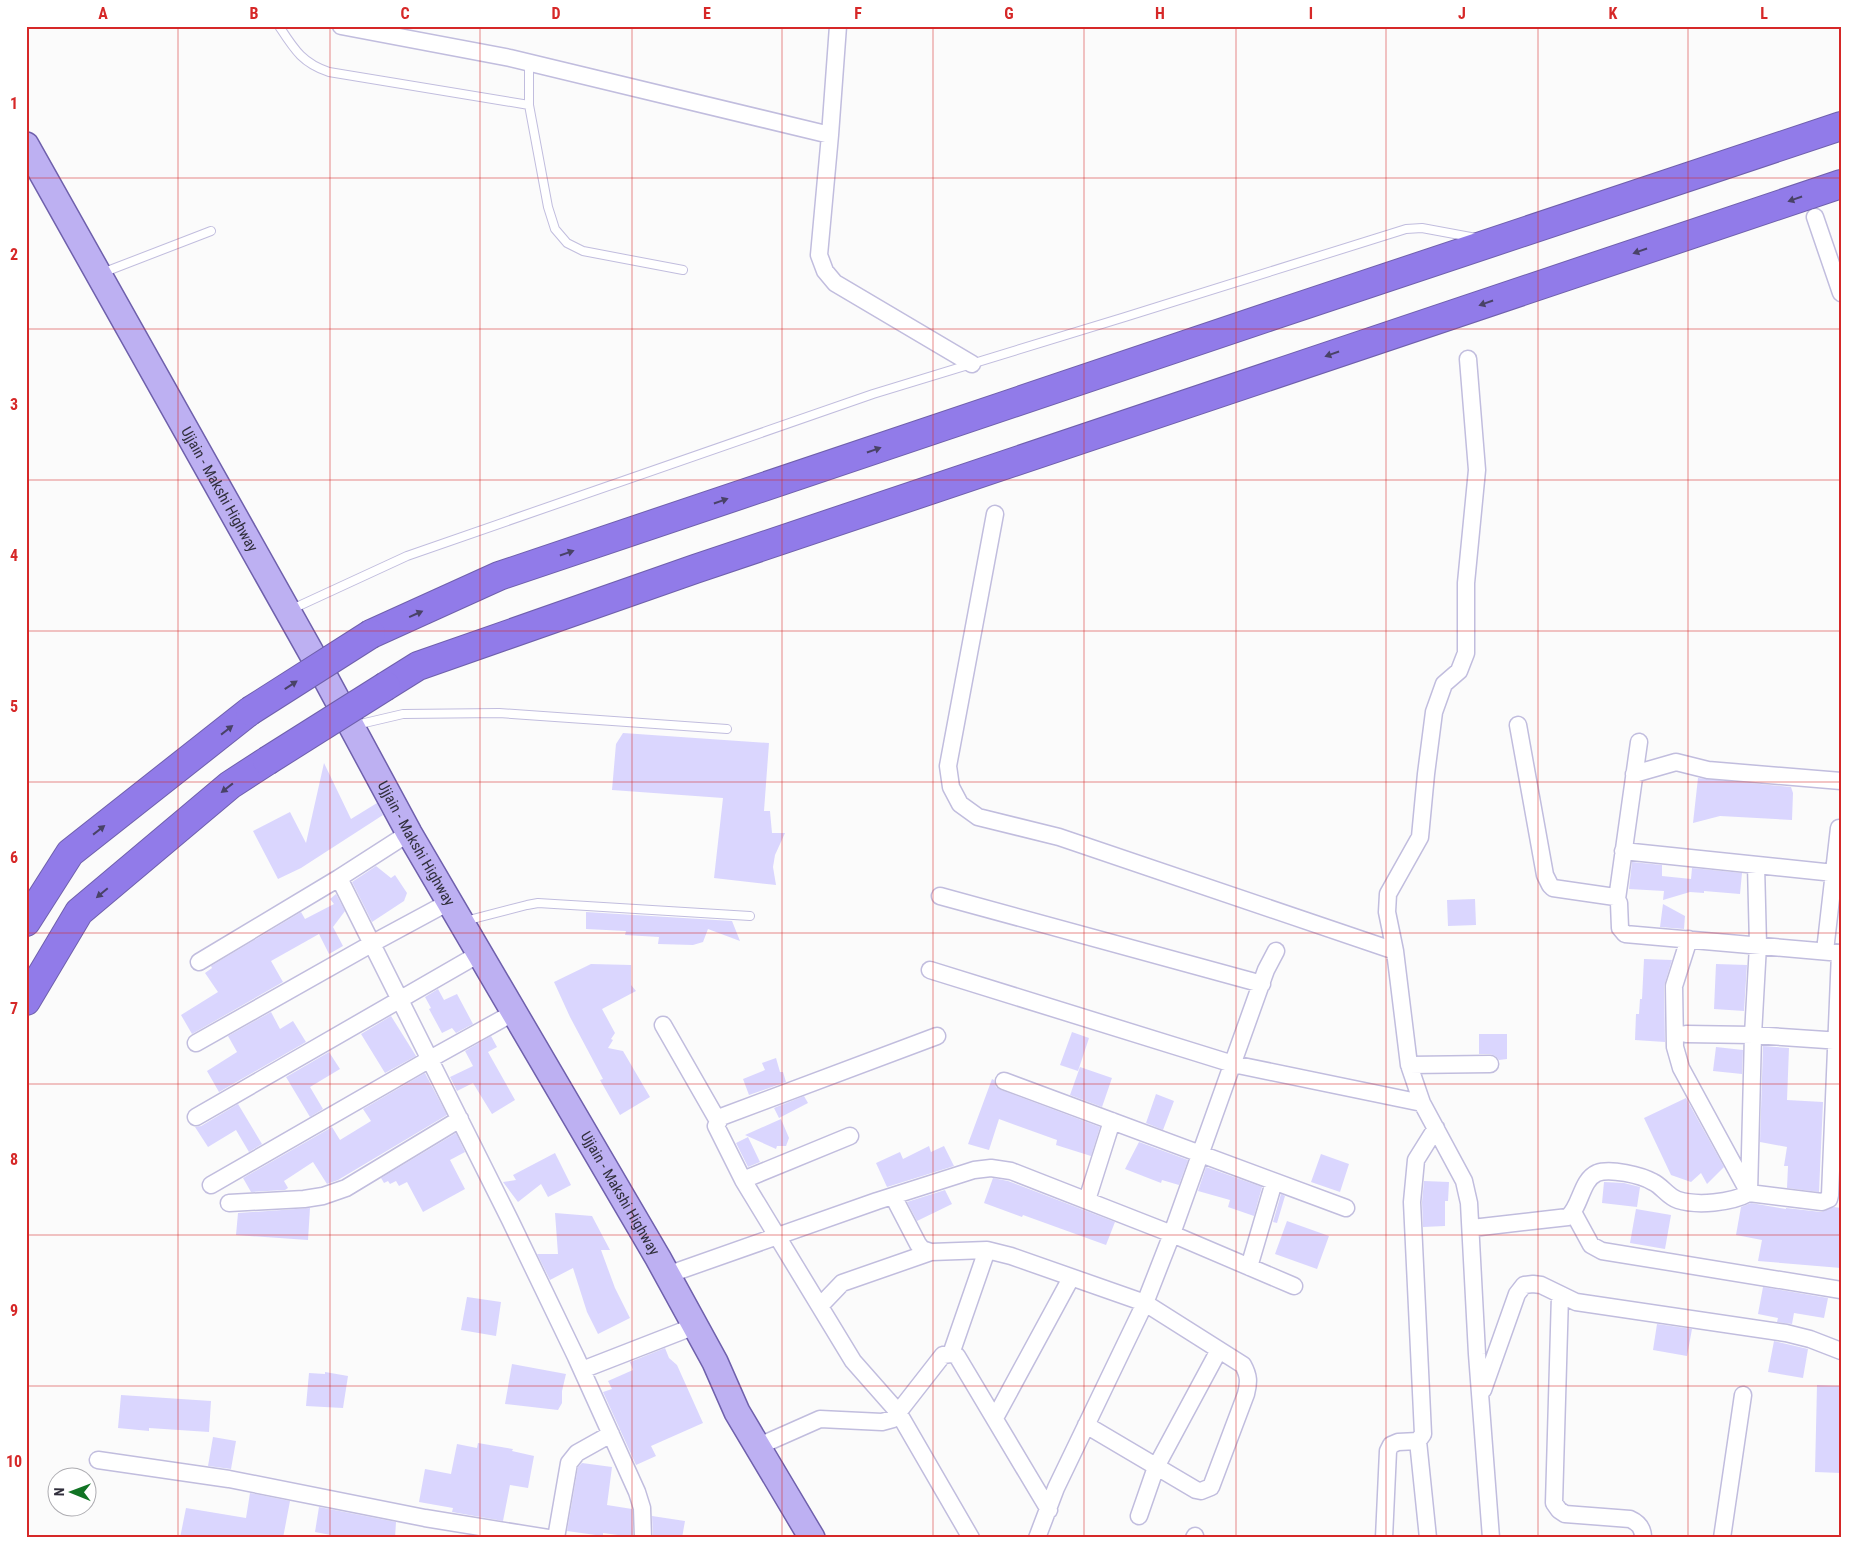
<svg xmlns="http://www.w3.org/2000/svg" width="1867" height="1564" viewBox="0 0 1867 1564" font-family="'Roboto Condensed',sans-serif">
<style>
.building{fill:#dad6fe}
.lines{fill:none;stroke-linecap:round;stroke-linejoin:round}
.lane-casing{stroke:#c1bdde;stroke-width:10}
.street-casing{stroke:#c1bdde;stroke-width:19}
.primary-casing{stroke:#6f60ac;stroke-width:28}
.highway-casing{stroke:#6f60ac;stroke-width:30}
.lane{stroke:#fff;stroke-width:8}
.street{stroke:#fff;stroke-width:16}
.primary{stroke:#bdb0f2;stroke-width:25}
.highway{stroke:#917be9;stroke-width:28}
.highway-bridge-casing{stroke:#6f60ac;stroke-width:30;stroke-linecap:butt}
.highway-bridge{stroke:#917be9;stroke-width:28}
.oneway{fill:#494267}
.grid{fill:none;stroke:#d62828;stroke-width:1;stroke-opacity:0.55}
.labels{text-anchor:middle;dominant-baseline:central;stroke-width:4;stroke-linejoin:round;paint-order:stroke}
.street-label{font-size:15px;fill:#312f3c;stroke:#fff}
.neatline{fill:none;stroke:#d62828;stroke-width:2}
.grid-label{font-size:16px;text-anchor:middle;font-weight:bold;fill:#d62828}
</style>
<rect width="100%" height="100%" fill="#fbfbfb"/>
<!-- building -->
<path class="building" d="M623,733L769,743L764,811H770L772,833H785L775,855L773,867L776,885L714,878L723,798L612,790L616,744Z
M324,763L351,819L377,803L383,815L301,868L278,879L253,831L290,812L306,843Z
M1698,778L1791,787L1793,793L1792,820L1720,816L1693,823Z
M1632,862L1662,865V876L1691,879L1692,868L1742,873L1740,894L1704,891V893L1690,892L1663,900L1664,891L1629,889Z
M376,866L391,878L395,875L407,893L404,901L372,922L352,882Z
M336,894L345,911L333,927L343,946L329,954L319,934L271,961L283,982L192,1034L181,1015L218,992L205,973L212,968L211,966L301,912L305,919L334,904L330,899Z
M1475,899L1476,925L1448,926L1447,900Z
M1663,904L1685,916L1684,929L1660,927Z
M586,912L732,921L740,941L708,929L703,942L693,945L658,944L659,937L625,935L626,931L586,929Z
M1644,959L1672,960L1664,986L1665,1042L1635,1040L1636,1014H1639L1640,999H1642Z
M591,964L631,965V985L636,991L602,1009L615,1033L611,1039L613,1040L608,1048L623,1051L650,1097L620,1115L600,1080L603,1079L570,1017L554,982Z
M1716,964L1747,965L1744,1011L1714,1009Z
M438,989L444,1000L457,994L473,1024L456,1033L452,1028L442,1033L429,1009L431,1008L425,997Z
M271,1012L280,1029L293,1021L306,1042L219,1092L207,1071L237,1052L228,1036Z
M391,1016L416,1056L385,1073L361,1034Z
M1072,1032L1089,1038L1078,1071L1060,1065Z
M1479,1034H1507V1059L1499,1060L1495,1056L1490,1054H1479Z
M491,1036L497,1047L488,1052L515,1100L492,1114L473,1083L457,1091L450,1077L473,1066L465,1051Z
M1763,1046L1789,1048L1787,1100L1823,1102L1819,1192L1787,1188L1788,1166H1784L1787,1147L1760,1142Z
M1716,1047L1743,1050L1742,1074L1713,1071Z
M329,1052L340,1069L310,1087L323,1109L310,1117L286,1077Z
M776,1058L780,1072H783L786,1082L749,1095L743,1079L765,1070L762,1063Z
M1080,1067L1112,1078L1102,1107L1070,1095Z
M425,1073L447,1115L338,1180L327,1184L313,1162L284,1181L288,1188L285,1190L251,1192L243,1178L332,1127L340,1140L371,1121L363,1109Z
M992,1079L994,1080L996,1087L1001,1090L1100,1127L1091,1156L1056,1145L1057,1140L999,1119L989,1150L968,1144Z
M1156,1094L1174,1101L1163,1130L1146,1123Z
M804,1096L808,1103L779,1118L774,1108Z
M1686,1098L1724,1167L1707,1184L1701,1173L1691,1182L1671,1175L1644,1118Z
M238,1104L262,1144L249,1152L236,1130L208,1147L195,1127L201,1126Z
M781,1119L789,1138L786,1146H777L776,1149L745,1135Z
M456,1133L465,1152L450,1160L465,1189L423,1212L407,1182L399,1186L396,1181L390,1184L388,1181L384,1183L381,1178Z
M748,1137L760,1162L748,1167L736,1143Z
M1139,1142L1188,1160L1179,1185L1162,1180L1161,1183L1125,1169Z
M929,1146L931,1152L944,1146L954,1166L887,1187L876,1163L900,1152L903,1159Z
M555,1153L571,1185L548,1197L541,1184L518,1202L503,1182L516,1180L513,1175Z
M1321,1154L1349,1164L1340,1192L1311,1182Z
M1206,1167L1262,1187L1254,1216L1228,1207L1230,1200L1198,1191Z
M993,1178L1008,1181L1115,1222L1106,1245L1023,1215L1022,1217L984,1203Z
M1424,1181L1449,1182L1448,1201H1445V1226L1423,1227L1422,1202Z
M1604,1182L1624,1183L1640,1187L1637,1207L1602,1203Z
M945,1190L952,1204L917,1221L907,1202Z
M1281,1194L1285,1196L1277,1223L1273,1222Z
M1751,1203L1786,1209V1208L1821,1212L1834,1207L1841,1208V1268L1758,1261L1762,1240L1736,1235L1741,1207Z
M310,1208L308,1240L236,1235L238,1213Z
M1636,1209L1671,1215L1665,1249L1630,1243Z
M555,1213L592,1216L610,1250H601L615,1288L630,1318L598,1334L587,1312L573,1268L550,1280L537,1254H558Z
M1287,1221L1329,1236L1317,1269L1275,1254Z
M1763,1287L1828,1298L1824,1318L1794,1313L1792,1324L1777,1322L1778,1318L1758,1314Z
M467,1297L501,1302L496,1336L461,1330Z
M1657,1324L1692,1329L1687,1356L1653,1350Z
M1774,1341L1808,1349L1803,1378L1768,1372Z
M665,1348L669,1358L677,1365L703,1423L651,1446L656,1456L636,1465L603,1392L612,1389L608,1381L633,1370L630,1362Z
M512,1364L566,1374L562,1391V1403L558,1410L505,1404Z
M325,1372L348,1376L343,1408L306,1406L309,1373L325,1374Z
M1817,1385L1841,1386V1473L1815,1472Z
M121,1395L211,1401L209,1432L149,1428V1431L118,1428Z
M213,1437L236,1441L231,1469L208,1466Z
M478,1443L513,1449L512,1451L534,1456L528,1488L510,1485L503,1521L452,1512L453,1508L419,1502L425,1469L451,1474L457,1444L477,1448Z
M582,1463L612,1467L607,1505L632,1509L633,1537L603,1533V1536L567,1531L578,1467Z
M250,1493L290,1501L283,1538H180L186,1508L246,1518Z
M319,1507L396,1522L395,1538H346L315,1532Z
M652,1516L685,1521L682,1538H653Z"/>
<g class="lines">
<!-- lane casing -->
<g class="lane-casing">
<path id="lane" d="M279,26C294,49 302,63 329,72L529,105L548,207L555,229L567,243L583,251L683,270
M529,105V63
M102,273L211,231
M290,610L407,556L873,394L1125,317L1406,229L1422,228L1476,238
M356,725L403,714L499,713L727,729
M465,921L527,905L538,903L750,916"/>
</g>
<!-- street casing -->
<g class="street-casing">
<path id="street" d="M341,26L510,58L830,135L819,255L825,271L835,283L972,364
M830,135L838,26
M1815,217L1841,293
M1468,359L1477,470L1466,583V653L1459,671L1444,684L1434,712L1426,774L1420,837L1388,894L1387,912L1395,951L1409,1065L1422,1103L1464,1181L1469,1203L1477,1354L1491,1538
M995,514L948,766L951,787L960,804L978,817L1059,837L1395,951
M1518,725L1545,875L1550,885L1553,888L1615,897L1619,903L1620,928L1625,934L1841,953
M1634,774L1676,762L1708,770L1841,781
M409,833L339,878L510,1220L576,1357L637,1492L642,1508L643,1538
M1623,851L1834,873
M940,896L1262,984
M1617,899L1639,742
M1689,939L1674,986L1675,1047L1681,1068L1749,1193L1822,1202L1829,1199L1830,1195L1840,953
M1825,951L1839,828
M199,962L339,878
M930,970L1233,1064L1422,1103
M663,1025L718,1121
M1686,1034L1753,1035L1841,1041
M937,1036L721,1117L716,1126L743,1180L853,1361L898,1412L971,1538
M196,1043L373,943L449,902
M1409,1065L1490,1064
M1004,1081L1346,1208
M196,1117L479,954
M743,1180L850,1136
M211,1185L430,1059L513,1013
M893,1196L918,1244L922,1249L931,1252L987,1250L1011,1256L1145,1303L1243,1365C1249,1376 1249,1382 1246,1394L1211,1487L1201,1491L1196,1490L1086,1425
M1087,1200L1112,1121
M229,1203L304,1199L323,1196L346,1188L460,1119
M1573,1212L1591,1245L1602,1251L1841,1290
M1472,1228L1568,1217C1581,1206 1581,1180 1597,1173C1610,1168 1641,1175 1653,1182C1662,1186 1668,1197 1678,1200C1697,1206 1731,1203 1749,1193L1753,1035L1758,945L1756,865
M1249,1267L1274,1182
M667,1275L877,1201L974,1170L991,1168L1011,1171L1172,1234L1294,1286
M1560,1295L1554,1503L1559,1510L1565,1514L1630,1519C1639,1523 1643,1528 1643,1538
M820,1306L842,1283L931,1252
M951,1354L987,1250
M582,1370L695,1326
M1483,1390L1517,1294L1524,1285L1533,1284L1541,1285L1576,1302L1786,1333L1810,1339L1841,1351
M995,1418L1071,1278
M1418,1441L1428,1538
M759,1446L820,1419L882,1422L893,1419L943,1355L951,1354L957,1356L1049,1510
M98,1460L229,1479L425,1518L548,1538
M1139,1516L1156,1467L1219,1350
M556,1538L569,1463L577,1453L611,1434
M1037,1538L1056,1488L1145,1303L1170,1239L1266,970L1276,951
M1194,1538L1195,1536
M1384,1538L1388,1451L1391,1445L1398,1442L1418,1441L1423,1434L1412,1202L1416,1160L1436,1128
M1722,1538L1743,1395"/>
</g>
<!-- primary casing -->
<g class="primary-casing">
<g id="primary">
<path id="s1" d="M26,145L326,679L409,833L658,1258L715,1362L737,1412L812,1538"/>
</g>
</g>
<!-- highway casing -->
<g class="highway-casing">
<path id="highway" d="M371,634L499,576L1274,315L1841,126
M386,686L418,666L695,569L1841,184
M26,922L70,853L250,711
M26,1001L79,912L230,785L267,761"/>
</g>
<!-- lane -->
<use href="#lane" class="lane"/>
<!-- street -->
<use href="#street" class="street"/>
<!-- primary -->
<use href="#primary" class="primary"/>
<!-- highway -->
<use href="#highway" class="highway"/>
<!-- highway-bridge casing -->
<g class="highway-bridge-casing">
<path id="highway-bridge" d="M250,711L371,634
M267,761L386,686"/>
</g>
<!-- highway-bridge -->
<use href="#highway-bridge" class="highway-bridge"/>
</g>
<!-- one-way arrows -->
<defs><path id="oneway-solid" d="M-6-.8H1V-3.2L6.5 0L1 3.2V.8H-6Z" transform="scale(1.25)"/></defs>
<g class="oneway">
<use href="#oneway-solid" transform="translate(1795 199) rotate(161)"/>
<use href="#oneway-solid" transform="translate(1640 251) rotate(161)"/>
<use href="#oneway-solid" transform="translate(1486 303) rotate(161)"/>
<use href="#oneway-solid" transform="translate(1332 354) rotate(161)"/>
<use href="#oneway-solid" transform="translate(874 450) rotate(-19)"/>
<use href="#oneway-solid" transform="translate(721 501) rotate(-19)"/>
<use href="#oneway-solid" transform="translate(567 553) rotate(-19)"/>
<use href="#oneway-solid" transform="translate(416 614) rotate(-24)"/>
<use href="#oneway-solid" transform="translate(291 685) rotate(-33)"/>
<use href="#oneway-solid" transform="translate(227 730) rotate(-38)"/>
<use href="#oneway-solid" transform="translate(227 788) rotate(142)"/>
<use href="#oneway-solid" transform="translate(99 830) rotate(-38)"/>
<use href="#oneway-solid" transform="translate(102 893) rotate(140)"/>
</g>
<!-- grid -->
<path class="grid" d="M178,26V1538M330,26V1538M480,26V1538M632,26V1538M782,26V1538M933,26V1538M1084,26V1538M1236,26V1538M1386,26V1538M1538,26V1538M1688,26V1538M26,178H1841M26,329H1841M26,480H1841M26,631H1841M26,782H1841M26,933H1841M26,1084H1841M26,1235H1841M26,1386H1841"/>
<g class="labels">
<!-- street labels -->
<g class="street-label">
<text stroke="none"><textPath href="#s1" startOffset="395">Ujjain - Makshi Highway</textPath></text>
<text stroke="none"><textPath href="#s1" startOffset="800">Ujjain - Makshi Highway</textPath></text>
<text stroke="none"><textPath href="#s1" startOffset="1205">Ujjain - Makshi Highway</textPath></text>
</g>
</g>
<!-- border -->
<rect width="1867" height="1564" fill="none" stroke="#ffffff" stroke-width="55"/>
<!-- north arrow -->
<g transform="translate(72 1492) rotate(271)"><circle r="24" fill="#ffffff" stroke="#adacb1"/>
<path d="M0-4L9 19L0 12L-9 19Z" fill="#117424"/>
<text y="-8" font-size="14" font-weight="bold" text-anchor="middle" fill="#312f3c">N</text>
</g>
<rect x="28" y="28" width="1812" height="1508" class="neatline"/>
<g class="grid-label">
<text x="103" y="19">A</text>
<text x="254" y="19">B</text>
<text x="405" y="19">C</text>
<text x="556" y="19">D</text>
<text x="707" y="19">E</text>
<text x="858" y="19">F</text>
<text x="1009" y="19">G</text>
<text x="1160" y="19">H</text>
<text x="1311" y="19">I</text>
<text x="1462" y="19">J</text>
<text x="1613" y="19">K</text>
<text x="1764" y="19">L</text>
<text x="14" y="109">1</text>
<text x="14" y="260">2</text>
<text x="14" y="410">3</text>
<text x="14" y="561">4</text>
<text x="14" y="712">5</text>
<text x="14" y="863">6</text>
<text x="14" y="1014">7</text>
<text x="14" y="1165">8</text>
<text x="14" y="1316">9</text>
<text x="14" y="1467">10</text>
</g>
</svg>
